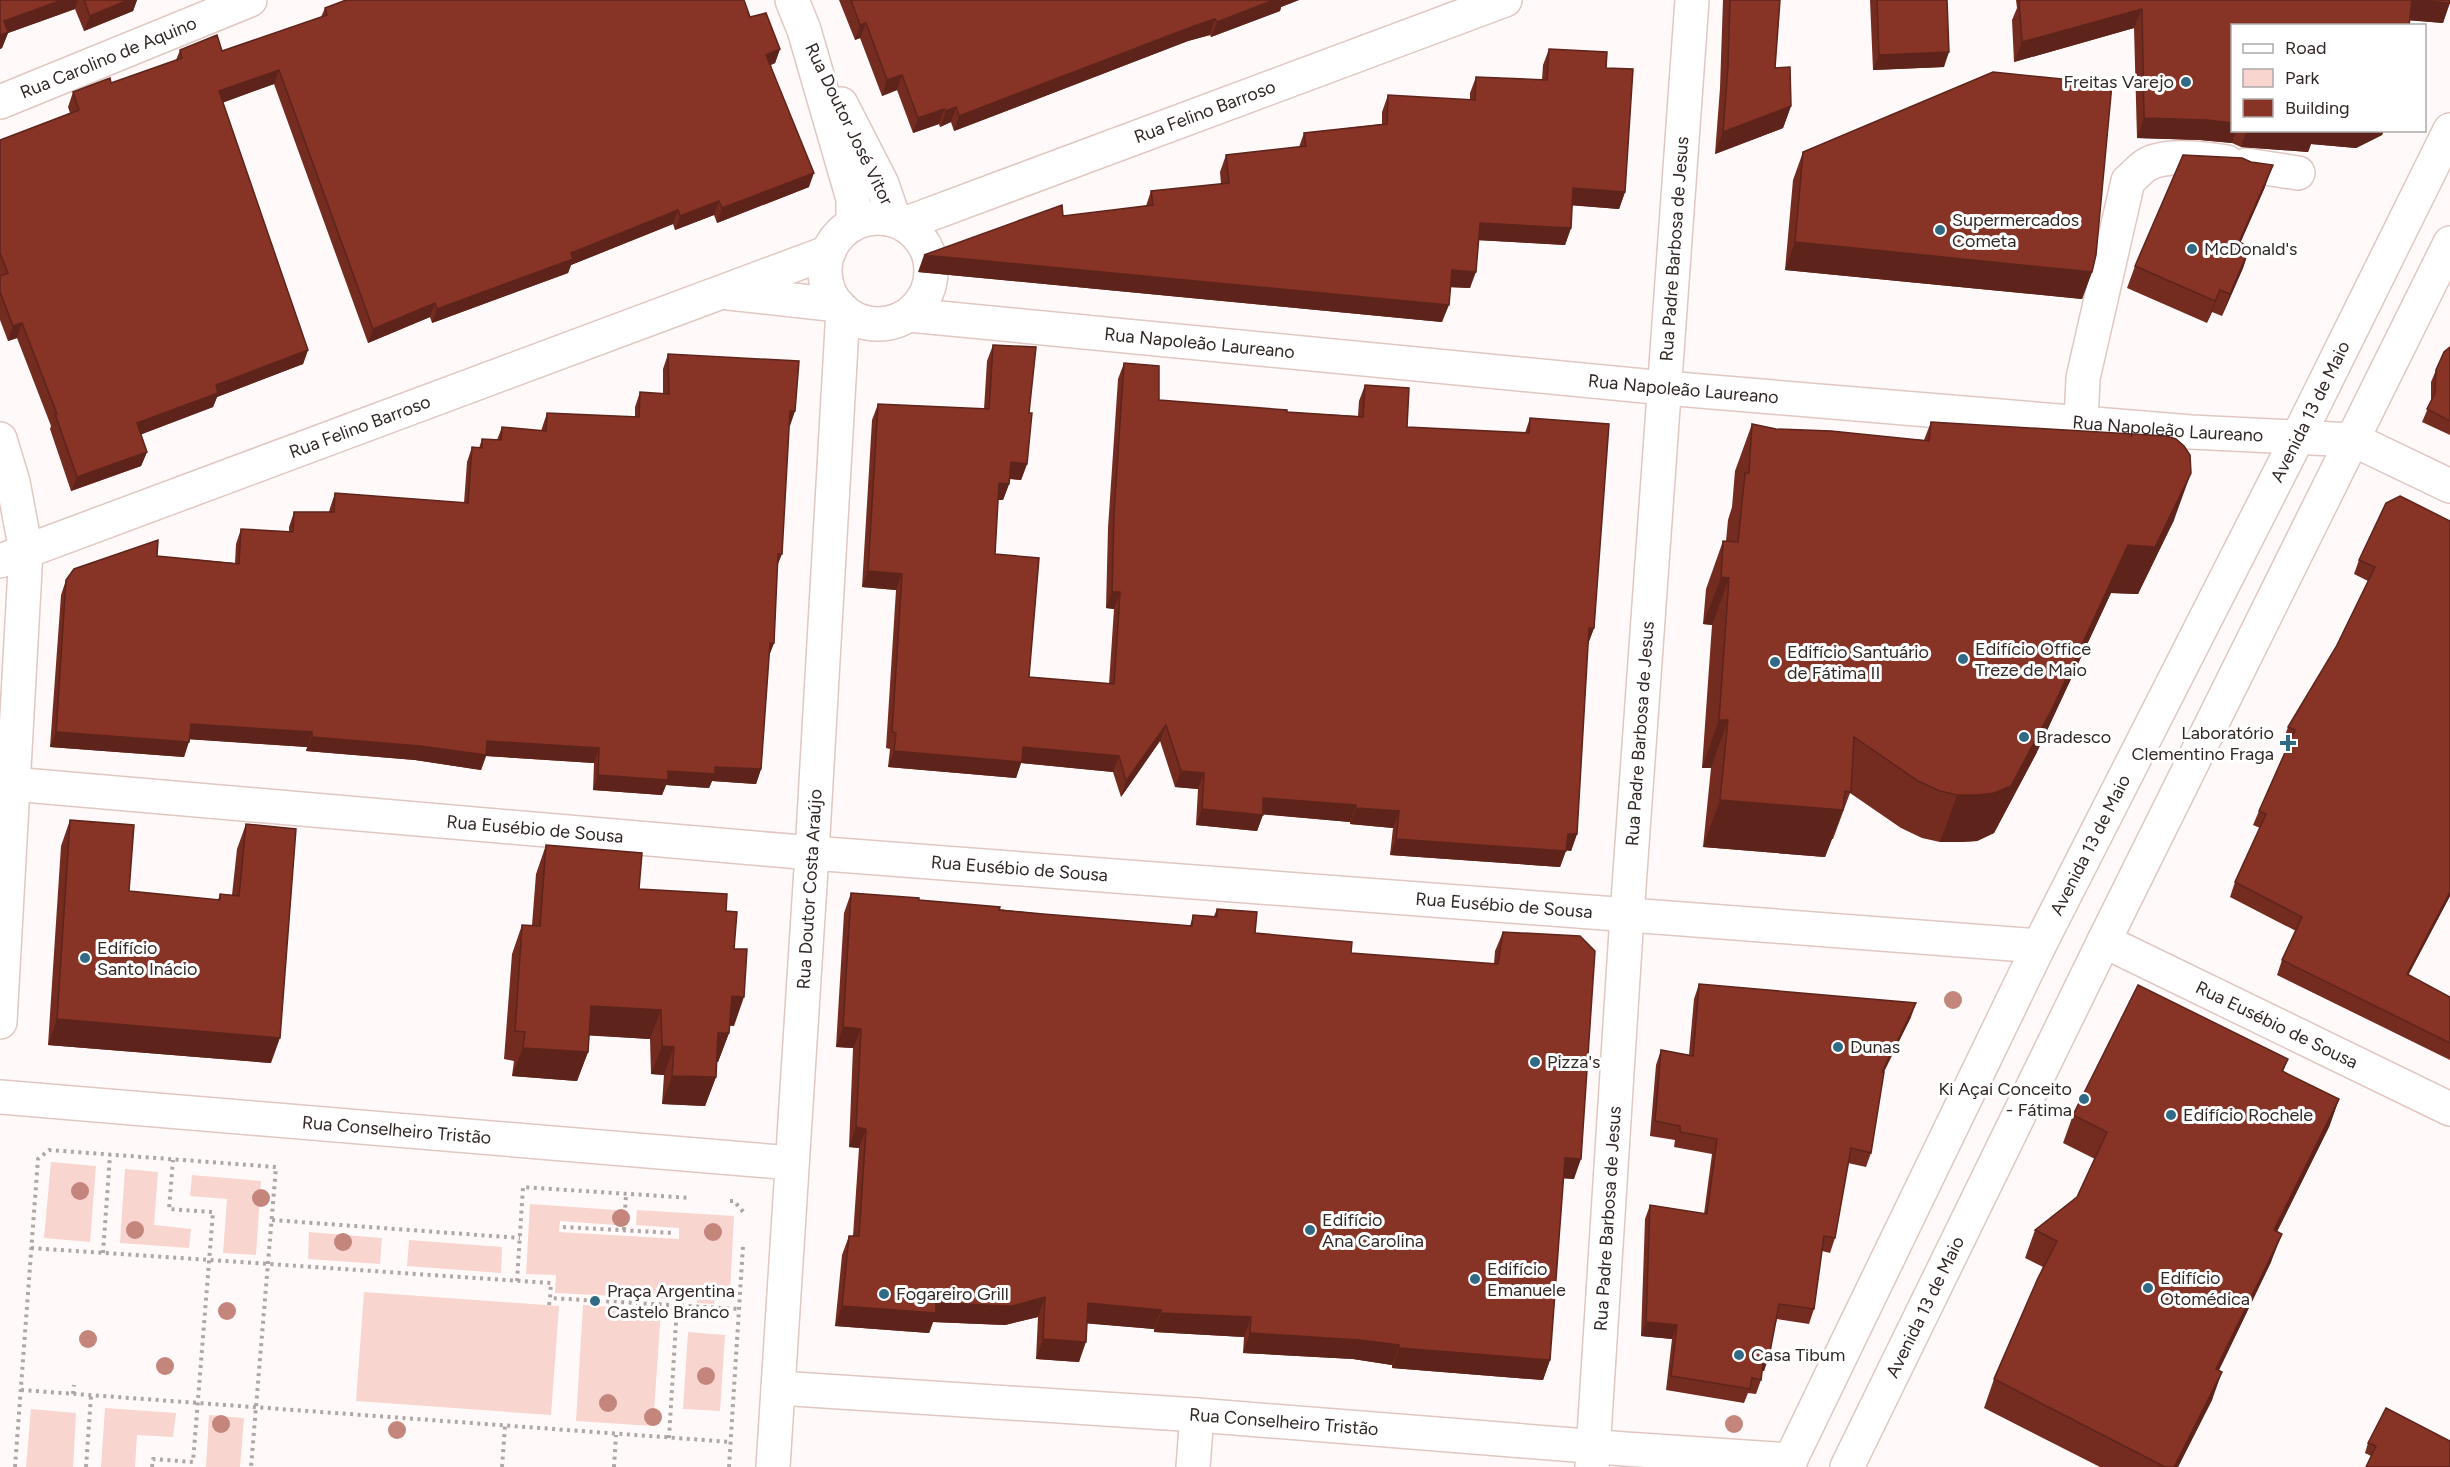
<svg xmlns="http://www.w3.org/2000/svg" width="2450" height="1467" viewBox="0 0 2450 1467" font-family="Figtree,sans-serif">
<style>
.green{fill:#f8d5cf}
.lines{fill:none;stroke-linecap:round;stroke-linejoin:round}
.minor-casing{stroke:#e0c7c2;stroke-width:36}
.major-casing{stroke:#e0c7c2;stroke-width:36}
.path{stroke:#aea7a6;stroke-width:4;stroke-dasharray:3 4.5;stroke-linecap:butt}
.minor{stroke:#fff;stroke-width:33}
.major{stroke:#fff;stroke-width:33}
.tree{fill:#c4857c}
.wall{fill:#742c21}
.shaded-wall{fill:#5e241b}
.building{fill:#873326;stroke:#5e241b;stroke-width:1.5}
.poi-dot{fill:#316a84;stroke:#fff;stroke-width:2}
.labels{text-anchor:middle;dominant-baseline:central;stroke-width:6;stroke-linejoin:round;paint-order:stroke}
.street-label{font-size:18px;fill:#312725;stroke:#fff}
.poi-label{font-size:18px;fill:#312725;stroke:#fff;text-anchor:start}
</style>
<rect width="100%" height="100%" fill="#fffaf9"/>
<!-- green -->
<path class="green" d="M51,1162L96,1166L90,1242L44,1238Z
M125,1169L158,1172L154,1225L191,1229L189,1248L120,1243Z
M192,1175L261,1181L256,1255L223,1253L227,1199L190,1196Z
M530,1204L616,1210V1225L560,1221L559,1232L679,1239V1228L636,1225L637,1210L734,1216L730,1292L714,1290V1304L697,1303L698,1288L676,1287V1299L555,1293L556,1275L526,1274Z
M309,1232L382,1238L380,1264L308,1259Z
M409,1240L502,1247L501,1273L407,1266Z
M364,1292L559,1306L551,1415L356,1401Z
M583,1305L661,1310L653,1426L576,1421Z
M688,1332L725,1335L720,1411L683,1409Z
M105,1408L176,1413L173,1437L137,1435L135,1467H101Z
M31,1409L76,1413L73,1467H26Z
M209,1415L244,1418L240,1467H206Z"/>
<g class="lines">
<!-- minor casing -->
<g class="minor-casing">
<g id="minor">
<path d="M792,0L804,30L853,199V224"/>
<path id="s1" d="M0,102L250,0"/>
<path d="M841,104L882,184L894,219"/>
<path d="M2246,165L2298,173"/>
<circle cx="878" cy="271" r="53"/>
<path id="s2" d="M904,224L1505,0"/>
<path d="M729,293L838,305"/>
<path id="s3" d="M909,315L1665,388L2191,432L2354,440L2450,486"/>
<path d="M2081,423L2083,378L2128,181C2134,176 2140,169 2146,165C2166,153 2205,159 2227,162"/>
<path d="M0,439L13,482L26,551L0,1022"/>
<path id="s4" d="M0,561L829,252"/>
<path id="s5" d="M0,783L812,853L2039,946"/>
<path id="s6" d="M2104,941L2450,1109"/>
<path id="s7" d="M0,1097L792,1163"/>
<path id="s8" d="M778,1388L1197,1415L1625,1449L1791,1460"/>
<path id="s9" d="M773,1467L812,853L843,310"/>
<path d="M1193,1467L1197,1415"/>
<path id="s10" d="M1592,1467L1627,915L1692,0"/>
</g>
</g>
<!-- major casing -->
<g class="major-casing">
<g id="major">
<path id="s11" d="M1787,1467L2039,946L2298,437L2450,130"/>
<path id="s12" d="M1847,1467L2104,941L2450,243"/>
</g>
</g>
<!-- path -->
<path class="path" d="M730,1201H734L746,1215
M272,1220L520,1238
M563,1227L674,1233
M624,1230L626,1194
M31,1248L551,1283L550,1298L739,1309
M103,1253L110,1155
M517,1281L523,1187L690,1198
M549,1305L550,1298
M21,1390L731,1442
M73,1394L74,1385
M669,1438L677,1306
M15,1467L38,1159L49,1150L276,1167L251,1467
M86,1467L91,1396
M152,1467L153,1459L193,1462L213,1212L169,1209L173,1160
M502,1467L505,1426
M614,1467L616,1435
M729,1467L743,1246"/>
<!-- minor -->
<use href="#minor" class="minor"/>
<!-- major -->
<use href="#major" class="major"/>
</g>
<!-- trees -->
<g class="tree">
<circle cx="1953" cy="1000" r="9"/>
<circle cx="80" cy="1191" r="9"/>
<circle cx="261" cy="1198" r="9"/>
<circle cx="621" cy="1218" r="9"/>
<circle cx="135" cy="1230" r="9"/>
<circle cx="713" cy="1232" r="9"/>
<circle cx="343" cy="1242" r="9"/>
<circle cx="227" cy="1311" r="9"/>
<circle cx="88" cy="1339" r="9"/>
<circle cx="165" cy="1366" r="9"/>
<circle cx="706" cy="1376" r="9"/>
<circle cx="608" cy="1403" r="9"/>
<circle cx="653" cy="1417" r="9"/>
<circle cx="221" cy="1424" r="9"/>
<circle cx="1734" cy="1424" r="9"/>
<circle cx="397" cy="1430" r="9"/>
</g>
<!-- wall -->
<path class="wall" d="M0,0H137L133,11L84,31L75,9L8,33L2,48L0,49Z
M839,0H1299L1281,7L1280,11L1211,37L1210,35L1188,41L954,131L951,122L940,127L939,124L913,133L897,90L882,96L860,38L855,40Z
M1723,0H1780L1775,68L1791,106L1783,128L1715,154L1720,88Z
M1870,0H1947L1944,67L1873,70Z
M2016,0H2450L2443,23L2410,20L2232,26V130H2384L2382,135L2356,148L2311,144L2308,152L2241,147L2232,143L2200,140L2137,138L2134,28L2014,62L2012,20L2017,8Z
M325,8L750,17L780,49L775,63L771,65L809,187L717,223L714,215L675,230L673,224L571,265L568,273L432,323L430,317L368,343L274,84L223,102L308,350L303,364L217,397L213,407L141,434L147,452L141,466L71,491L50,429L51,426L17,338L8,341L0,320V140L70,113L68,107L73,92L111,83L176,60L180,50L222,51L321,17Z
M1549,49L1606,68L1625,192L1619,209L1572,205L1571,228L1565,245L1479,240L1470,288L1450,287L1442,322L918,272L1063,216L1146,206L1151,191L1221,184L1220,172L1226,155L1299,147L1304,133L1382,124V112L1388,95L1470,100V93L1476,77L1542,80L1543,65Z
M1803,152L2092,272L2082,299L1785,270L1793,180Z
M2265,187L2240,243L2250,247L2243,268L2222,316L2212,312L2207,323L2127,288L2135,266Z
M993,345L1029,413L1027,464L1021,480L1009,479V484L1003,500H998L995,554L1029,677L1109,684L1114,609L1106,608L1108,528L1118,379L1124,363L1159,400L1287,412L1358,416L1359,401L1365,385L1407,427L1525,433L1530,418L1594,628L1588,644L1577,834L1571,851L1566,850L1560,867L1390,855L1393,828L1350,824V822L1263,814L1257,831L1196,825L1198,789L1175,787L1160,741L1121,797L1113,772L1021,763L1016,778L888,767L890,749L886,748L896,590L862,587L872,420L878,404L984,409L987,361Z
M2450,347V435L2422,422L2431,401V382L2436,370Z
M668,354L795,411L789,426L777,567L774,643L769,656L761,769L756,784L712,781L709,788L666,785L662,795L593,790L594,763L486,756L481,770L415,760L306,751L307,747L189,739L184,757L50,747L61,595L66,580L157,556L235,563L236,544L241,529L289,532V527L294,512H329L330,508L335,493L464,503L467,462L472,447L479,448L482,439L497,440L502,427L541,431L547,413L635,417V407L640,392L663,394V369Z
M1931,422L2174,520L2138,594L2111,593L2036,754L1994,833L1977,841L1960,842H1940L1922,838L1901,828L1850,793L1833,839H1832L1825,857L1703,847L1711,768H1702L1712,625L1703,624L1706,589L1723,541H1726L1728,520L1732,507L1735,471L1752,424L1776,429L1924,440Z
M2386,503L2450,896L2408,975L2450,997V1060L2277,975L2282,960L2296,931L2230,897L2235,882L2260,828L2253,825L2259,811L2289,744L2283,741L2288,727L2336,647L2368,581L2354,574L2359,560Z
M70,820L129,891L218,900L220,894L232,895L237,849L246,824L271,1063L48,1045L61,846Z
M546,845L639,889L726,911L734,949V1026L729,1025V1033L718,1062H716V1077L705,1106L662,1104L664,1075L651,1074L650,1039L589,1035L588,1052L577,1081L512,1076L514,1061L504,1059L512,954L522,925H532L536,874Z
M851,893L1043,914L1190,926L1193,915L1214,916L1217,909L1255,933L1351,953L1494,964L1495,951L1503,932L1574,1179L1563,1178L1550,1360L1543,1380L1392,1368V1365L1353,1359L1243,1353L1244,1337L1154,1332V1329L1087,1323L1079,1362L1036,1359L1038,1317L1005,1325L933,1322L929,1333L835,1326L842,1255L849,1236H853L859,1148L849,1147L853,1048L836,1047L844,913Z
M1699,984L1911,1017L1884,1072L1871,1153L1866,1167L1848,1163L1835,1238L1830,1253L1822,1251L1814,1309L1809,1324L1777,1319L1764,1371H1762L1761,1380L1756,1394L1748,1393L1744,1403L1666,1390L1672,1339L1641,1336L1645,1219L1650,1205L1704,1214L1712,1154L1674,1147L1675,1140L1650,1136L1656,1065L1661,1050L1689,1055L1694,999Z
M2288,1059L2283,1072L2339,1099L2329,1127L2277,1231L2271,1262L2219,1370L2212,1400L2178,1467H2100L1984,1408L1994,1379L2043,1267L2025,1258L2035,1230L2077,1197L2095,1159L2063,1143L2073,1115Z
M2450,1441L2371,1456L2365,1453L2368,1443Z"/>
<!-- shaded-wall -->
<path class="shaded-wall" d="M62,0H78L75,9L8,33L2,48L0,49V32L4,21Z
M128,0H137L133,11L84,31L90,16Z
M1274,0H1299L1281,7L1280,11L1211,37L1217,22Z
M2412,0L2450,3L2443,23L2404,20Z
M2142,9L2134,28L2014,62L2022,42Z
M1215,19L1210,35L1188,41L954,131L959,116L1194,26Z
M866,23L860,38L855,40L860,25Z
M780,49L775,63L761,69L766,55Z
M1949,52L1944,67L1873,70L1879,55Z
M279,70L274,84L214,106L219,91Z
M902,75L897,90L882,96L887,80Z
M1791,106L1783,128L1715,154L1723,132Z
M956,107L951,122L940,127L946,111Z
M944,109L939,124L913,133L918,118Z
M2144,118L2207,120L2232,123V130H2236L2232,143L2200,140L2137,138Z
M2247,130H2384L2382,135L2356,148L2311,144L2308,152L2241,147Z
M2273,165L2265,187L2231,264L2239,242Z
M814,173L809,187L717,223L722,208Z
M1573,188L1625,192L1619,209L1567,205Z
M719,201L714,215L675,230L680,216Z
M678,210L673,224L571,265L568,273L432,323L437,309L571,253Z
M1480,223L1571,228L1565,245L1474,240Z
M1795,242L2092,272L2082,299L1785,270Z
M2250,247L2243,268L2222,316L2230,294Z
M924,255L1449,305L1442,322L918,272Z
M1452,270L1476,272L1470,288L1446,287Z
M2220,290L2212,312L2207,323L2215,301Z
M435,303L430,317L368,343L373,329Z
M22,323L17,338L8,341L13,326Z
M308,350L303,364L217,397L213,407L132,438L137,423L216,385Z
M790,411H795L790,426L785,425Z
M147,452L141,466L71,491L77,477Z
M1011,462L1027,464L1021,480L1005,478Z
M2191,473L2174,520L2138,594L2111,593L2036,754L1994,833L1977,841L1960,842H1940L1957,795L2128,545Z
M999,483L1009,484L1003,500L993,499Z
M778,554H782L776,569Z
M868,571L902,574L896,590L862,587Z
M1721,577L1729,578L1712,625L1703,624Z
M1112,592H1120L1114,609L1106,608Z
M1589,628H1594L1588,644Z
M770,643H774L768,658Z
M1719,720H1728L1711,768H1702Z
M191,724L312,732L307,747L185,739Z
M1166,725L1160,741L1121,797L1126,781Z
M56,732L189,742L184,757L50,747Z
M312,737L487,741L599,748L594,763L486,756L481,770L415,760L306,751Z
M1023,747L1119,756L1113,772L1021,763L1016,778L888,767L894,751Z
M715,767L761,769L756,784L712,781L709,788L666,785L662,795L593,790L598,775Z
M1181,771L1204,773L1198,789L1175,787Z
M1263,798L1356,805L1350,822L1257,814Z
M1720,800L1843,810L1825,857L1703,847Z
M1356,808L1399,811L1393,828L1350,824Z
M1202,809L1263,815L1257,831L1196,825Z
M1568,834H1577L1571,851L1562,850Z
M1396,839L1566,851L1560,867L1390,855Z
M2450,892V896L2401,989L2407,974Z
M732,996L744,997L734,1026L721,1025Z
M1916,1003L1911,1017L1876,1086L1882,1072Z
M591,1006L661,1010L650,1039L580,1035Z
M57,1019L280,1038L271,1063L48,1045Z
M843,1027L861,1029L853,1048L836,1047Z
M718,1033H729L718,1062L707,1061Z
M662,1046L674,1047L664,1075L651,1074Z
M523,1048L588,1052L577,1081L512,1076Z
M672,1076L716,1077L705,1106L662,1104Z
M2339,1099L2329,1127L2264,1258L2274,1230Z
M856,1127L866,1129L859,1148L849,1147Z
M1565,1158L1581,1159L1574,1179L1558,1178Z
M2282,1234L2271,1262L2206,1397L2216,1369Z
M1045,1297L1038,1317L1005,1325L933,1322L929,1333L835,1326L842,1306Z
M1088,1303L1161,1310L1154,1329L1081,1323Z
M1161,1313L1251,1317L1244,1337L1154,1332Z
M1646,1322L1677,1325L1672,1339L1641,1336Z
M1250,1333L1360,1340L1399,1345L1392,1365L1353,1359L1243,1353Z
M1043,1339L1086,1342L1079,1362L1036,1359Z
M1399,1348L1550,1360L1543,1380L1392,1368Z
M1764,1356L1769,1357L1764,1371H1759Z
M2222,1372L2212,1400L2178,1467H2174Z"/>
<!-- building -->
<path class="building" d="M0,0H62L4,21L8,32L0,35Z
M84,0H128L90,16Z
M346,0H744L750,17L766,13L780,49L766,55L814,173L722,208L719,201L680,216L678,210L571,253L573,259L437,309L435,303L373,329L279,70L219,91L308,350L216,385L218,393L137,423L147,452L77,477L55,414H57L22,323L13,326L0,292V276L8,273L0,253V140L79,110L73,92L110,78L111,83L182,58L180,50L217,35L222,51L327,15L325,8Z
M851,0H1274L1217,22L1215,19L1194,26L959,116L956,107L946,111L944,109L918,118L902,75L887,80L866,23L860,25Z
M1730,0H1780L1775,68L1790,67L1791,106L1723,132L1728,66Z
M1877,0H1947L1949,52L1879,55Z
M2019,0H2450V3L2412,0L2409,26H2232V123L2207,120L2144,118L2142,9L2022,42Z
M1549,49L1607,52L1606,68L1633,69L1625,192L1573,188L1571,228L1480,223L1476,272L1452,270L1449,305L924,255L1062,205L1063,216L1153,205L1151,191L1229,183L1226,155L1306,146L1304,133L1387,124L1388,95L1475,100L1476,77L1547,80Z
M1993,72L2112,84L2096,255L2092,272L1795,242L1803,152Z
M2284,130H2315V133Z
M2183,155L2242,158L2251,162L2273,165L2239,242L2250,247L2230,294L2220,290L2215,301L2135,266Z
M993,345L1036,347L1029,413H1032L1027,464L1011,462L1009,484L999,483L995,554L1039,558L1029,677L1114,684L1120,592H1112L1114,512L1124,363L1159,366V400L1287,410V412L1363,417L1365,385L1409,388L1407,427L1529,433L1530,418L1609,424L1594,628H1589L1577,834H1568L1566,851L1396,839L1399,811L1356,808V805L1263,798V815L1202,809L1204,773L1181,771L1166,725L1126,781L1119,756L1023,747L1022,762L894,751L896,733L892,732L902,574L868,571L878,404L989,409Z
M2450,347V421L2427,409L2435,393L2436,370L2444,352Z
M668,354L799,361L795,411H790L782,554H778L774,643H770L761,769L715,767V774L668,771V780L598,775L599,748L487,741L486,755L420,746L312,737V732L191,724L189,742L56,732L66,580L74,569L158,540L157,556L239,564L241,529L293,532L294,512H334L335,493L468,503L472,447L482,448V439L501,440L502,427L546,431L547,413L639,417L640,392L669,394Z
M1931,422L2166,436L2176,439L2184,446L2190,455L2191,473L2155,547L2128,545L2053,707L2011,786L1994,793L1978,795H1957L1940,791L1918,781L1854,737L1851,792L1845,791L1843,810L1720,800L1728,720H1719L1729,578L1721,577L1723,541L1738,542L1745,473H1749L1752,424L1776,429L1831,431L1929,441Z
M2400,496L2450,521V892L2407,974L2450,997V1043L2282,960L2302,917L2235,882L2266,814L2259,811L2295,730L2288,727L2336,647L2375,567L2359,560L2386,503Z
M70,820L134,825L129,891L220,900V894L239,896L246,824L296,829L280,1038L57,1019Z
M546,845L642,853L639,889L727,894L726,911L737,912L734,949H747L744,997L732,996L729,1033H718L716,1077L672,1076L674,1047L662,1046L661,1010L591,1006L588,1052L523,1048L525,1032L515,1031L522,925L540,926Z
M851,893L919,898V900L1000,907L999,910L1043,914L1192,926L1193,915L1217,917V909L1257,912L1255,933L1352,942L1351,953L1498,964L1503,932L1580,936L1595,951L1581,1159L1565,1158L1550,1360L1399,1348V1345L1360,1340L1250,1333L1251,1317L1161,1313V1310L1088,1303L1086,1342L1043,1339L1045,1297L1012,1306L936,1303V1313L842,1306L849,1236H859L866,1129L856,1127L861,1029L843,1027Z
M1699,984L1916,1003L1882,1072H1884L1871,1153L1851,1148L1835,1238L1824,1236L1814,1309L1779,1304L1769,1357L1764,1356L1761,1380L1752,1378L1750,1389L1671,1376L1677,1325L1646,1322L1650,1205L1707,1214L1717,1139L1680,1132V1126L1655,1121L1661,1050L1693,1056Z
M2138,985L2288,1059L2282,1071L2339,1099L2274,1230L2282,1234L2216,1369L2222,1372L2174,1467H2165L1994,1379L2038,1278L2057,1241L2035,1230L2077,1197L2107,1132L2073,1115Z
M2386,1408L2450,1441V1467H2366L2376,1446L2368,1443Z"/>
<!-- markers -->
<g class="poi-dot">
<circle cx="2186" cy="82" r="6"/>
<circle cx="1940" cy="230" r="6"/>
<circle cx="2192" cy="249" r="6"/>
<circle cx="1963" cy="659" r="6"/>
<circle cx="1775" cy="662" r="6"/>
<circle cx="2024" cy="737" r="6"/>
<path d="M2285 734h6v6h6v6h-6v6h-6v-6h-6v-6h6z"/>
<circle cx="85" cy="958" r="6"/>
<circle cx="1838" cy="1047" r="6"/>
<circle cx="1535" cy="1062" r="6"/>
<circle cx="2084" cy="1099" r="6"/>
<circle cx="2171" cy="1115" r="6"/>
<circle cx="1310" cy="1230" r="6"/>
<circle cx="1475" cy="1279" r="6"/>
<circle cx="2148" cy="1288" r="6"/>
<circle cx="884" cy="1294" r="6"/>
<circle cx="595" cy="1301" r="6"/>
<circle cx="1739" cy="1355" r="6"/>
</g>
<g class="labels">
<!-- street labels -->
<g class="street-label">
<text stroke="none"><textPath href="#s1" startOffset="117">Rua Carolino de Aquino</textPath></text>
<text stroke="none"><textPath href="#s2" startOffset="321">Rua Felino Barroso</textPath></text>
<text transform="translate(849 124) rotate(64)">Rua Doutor José Vitor</text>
<text stroke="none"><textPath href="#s10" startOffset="1221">Rua Padre Barbosa de Jesus</textPath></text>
<text stroke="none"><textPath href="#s3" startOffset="292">Rua Napoleão Laureano</textPath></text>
<text stroke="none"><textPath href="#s3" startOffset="778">Rua Napoleão Laureano</textPath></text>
<text stroke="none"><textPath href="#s11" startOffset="1178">Avenida 13 de Maio</textPath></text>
<text stroke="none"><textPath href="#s4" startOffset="384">Rua Felino Barroso</textPath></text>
<text stroke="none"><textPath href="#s3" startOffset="1264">Rua Napoleão Laureano</textPath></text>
<text stroke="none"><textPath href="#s10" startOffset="735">Rua Padre Barbosa de Jesus</textPath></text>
<text stroke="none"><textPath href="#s5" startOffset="537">Rua Eusébio de Sousa</textPath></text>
<text stroke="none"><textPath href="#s11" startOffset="692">Avenida 13 de Maio</textPath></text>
<text stroke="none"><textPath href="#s5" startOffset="1023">Rua Eusébio de Sousa</textPath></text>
<text stroke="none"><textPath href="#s9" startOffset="579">Rua Doutor Costa Araújo</textPath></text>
<text stroke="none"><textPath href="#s5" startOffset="1509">Rua Eusébio de Sousa</textPath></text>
<text stroke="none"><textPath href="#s6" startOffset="192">Rua Eusébio de Sousa</textPath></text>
<text stroke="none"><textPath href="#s7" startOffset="398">Rua Conselheiro Tristão</textPath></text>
<text stroke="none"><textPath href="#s10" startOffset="249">Rua Padre Barbosa de Jesus</textPath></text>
<text stroke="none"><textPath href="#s12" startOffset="178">Avenida 13 de Maio</textPath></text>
<text stroke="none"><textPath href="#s8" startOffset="507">Rua Conselheiro Tristão</textPath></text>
</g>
<!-- poi labels -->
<g class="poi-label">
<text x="2174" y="82" text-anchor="end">Freitas Varejo</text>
<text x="1952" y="220">Supermercados<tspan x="1952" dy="21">Cometa</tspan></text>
<text x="2204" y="249">McDonald's</text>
<text x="1975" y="649">Edifício Office<tspan x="1975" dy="21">Treze de Maio</tspan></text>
<text x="1787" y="652">Edifício Santuário<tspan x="1787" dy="21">de Fátima II</tspan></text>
<text x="2274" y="733" text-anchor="end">Laboratório<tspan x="2274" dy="21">Clementino Fraga</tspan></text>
<text x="2036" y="737">Bradesco</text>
<text x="97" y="948">Edifício<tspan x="97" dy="21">Santo Inácio</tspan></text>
<text x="1850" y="1047">Dunas</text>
<text x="1547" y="1062">Pizza's</text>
<text x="2072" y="1089" text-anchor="end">Ki Açai Conceito<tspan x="2072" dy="21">- Fátima</tspan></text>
<text x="2183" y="1115">Edifício Rochele</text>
<text x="1322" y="1220">Edifício<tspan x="1322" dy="21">Ana Carolina</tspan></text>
<text x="1487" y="1269">Edifício<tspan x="1487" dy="21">Emanuele</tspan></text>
<text x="2160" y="1278">Edifício<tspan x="2160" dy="21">Otomédica</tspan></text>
<text x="607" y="1291">Praça Argentina<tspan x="607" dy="21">Castelo Branco</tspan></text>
<text x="896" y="1294">Fogareiro Grill</text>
<text x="1751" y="1355">Casa Tibum</text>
</g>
</g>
<!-- legend -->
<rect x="2231" y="24" width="195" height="108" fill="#ffffff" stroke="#ada9a8" stroke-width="1.5"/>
<rect x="2243" y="44" width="30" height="9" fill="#ffffff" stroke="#ada9a8" stroke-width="1.5"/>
<text x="2285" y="54" font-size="18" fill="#312725">Road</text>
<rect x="2243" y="69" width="30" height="18" fill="#f8d5cf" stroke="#ada9a8" stroke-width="1.5"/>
<text x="2285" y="84" font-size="18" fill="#312725">Park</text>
<rect x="2243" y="99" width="30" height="18" fill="#873326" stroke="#ada9a8" stroke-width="1.5"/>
<text x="2285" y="114" font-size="18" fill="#312725">Building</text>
</svg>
